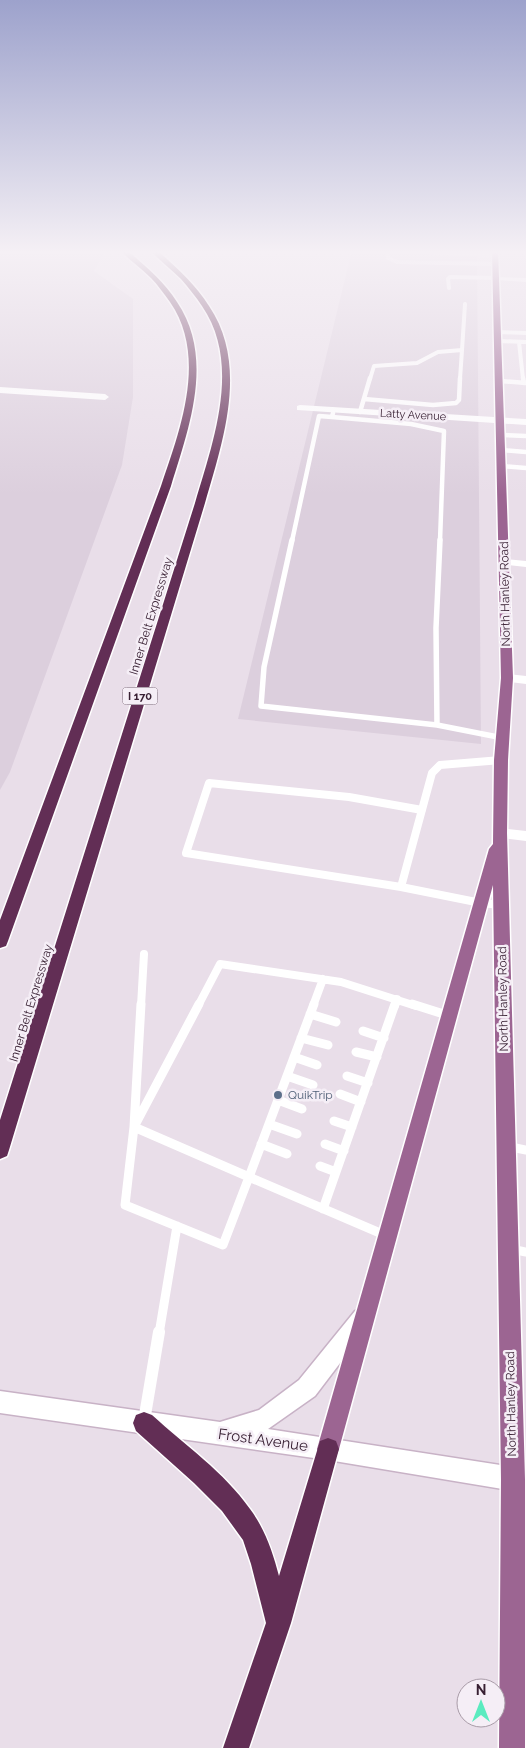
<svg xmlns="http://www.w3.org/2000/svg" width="526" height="1748" viewBox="0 0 526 1748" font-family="Raleway,sans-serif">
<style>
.built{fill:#dccfdd}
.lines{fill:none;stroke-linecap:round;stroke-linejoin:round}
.secondary-casing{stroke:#c8b2c6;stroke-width:3}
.primary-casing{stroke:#fff;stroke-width:3}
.highway-casing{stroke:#fff;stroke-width:3}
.lane-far5{stroke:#fff;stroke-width:4}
.lane-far4{stroke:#fff;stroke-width:4.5}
.lane-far3{stroke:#fff;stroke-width:5.5}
.lane-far2{stroke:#fff;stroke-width:8}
.lane-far1{stroke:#fff;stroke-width:9}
.lane{stroke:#fff;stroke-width:12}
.street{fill:#fff;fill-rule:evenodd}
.secondary{fill:#fff;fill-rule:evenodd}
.primary{fill:#9c6592;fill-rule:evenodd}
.highway{fill:#622e55;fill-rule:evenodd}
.service-dot{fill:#5c6f8a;stroke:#f5eef6;stroke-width:2}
.labels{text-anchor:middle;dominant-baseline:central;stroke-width:5;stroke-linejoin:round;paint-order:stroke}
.far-street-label{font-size:11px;fill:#382033;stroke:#f5eef6}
.shield{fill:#f5eef6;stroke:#715e6e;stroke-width:1}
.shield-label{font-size:11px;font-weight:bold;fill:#382033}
.street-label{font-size:12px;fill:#382033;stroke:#f5eef6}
.service-label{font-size:12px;fill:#4e5e75;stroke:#f5eef6;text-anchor:start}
.near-street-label{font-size:15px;fill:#382033;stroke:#f5eef6}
</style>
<rect width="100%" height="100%" fill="#e9dee9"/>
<!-- built -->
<path class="built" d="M0,250H65L104,253L94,271L133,299V397L122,465L10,772L0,790Z
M352,250L477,254L481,744L238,719Z"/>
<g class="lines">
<!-- secondary casing -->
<g class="secondary-casing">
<path id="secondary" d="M362,1307L369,1311L373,1318L369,1325L315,1396L268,1429L526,1469V1493L328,1460L0,1413V1391L220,1422L259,1410L299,1380L355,1311Z"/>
</g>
<!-- primary casing -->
<g class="primary-casing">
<path id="primary" d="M492,250H498L513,678L508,760L507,833L525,1479V1748H499L501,1479L493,885L339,1449L336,1457L328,1460L320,1457L317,1449L489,849L493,844L494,760L501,678Z"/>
</g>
<!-- highway casing -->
<g class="highway-casing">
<path id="highway" d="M120,250H127C145,266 164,281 177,302C215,358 189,428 171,486L8,941L6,946L0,948V920L161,486C180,430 208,357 170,302C164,294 158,285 151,278C141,268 129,260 120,250Z
M150,250H157C176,267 195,284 209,306C249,365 223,441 205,503L9,1150L7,1156L0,1159V1120L195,503C213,442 242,364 202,306C196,297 188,287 181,279C171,269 159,260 150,250Z
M144,1412L152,1415C185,1445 224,1472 250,1509C265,1529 273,1553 279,1576L320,1441L328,1438L336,1441L339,1449L291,1623L249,1748H223L266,1623L251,1564L243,1540L222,1511L194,1483L136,1431L133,1423L136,1415Z"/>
</g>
<!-- lane-far5 -->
<path class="lane-far5" d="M388,251V258L397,262L496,264
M495,251L515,252L516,250
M449,288L448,279L450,277L497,278
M499,341L526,342
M519,342L523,379
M370,379L374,366L417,363L438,352L462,350L465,304
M460,379L462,350"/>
<!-- lane-far4 -->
<path class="lane-far4" d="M523,378L524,383
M500,381L526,383
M364,399L433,405L456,403L459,400L460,378
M360,412L370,378
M333,413L332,417L411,424L444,431L440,541
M501,435L526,436
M502,450L526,452
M502,466L526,468
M292,541L319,416L332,417"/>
<!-- lane-far3 -->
<path class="lane-far3" d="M292,540L264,667L261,706L437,725
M440,540L436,628L437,725L503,738"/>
<!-- lane-far2 -->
<path class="lane-far2" d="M501,760L440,765L432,773L401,887L481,903L501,905
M401,887L186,853L209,783L349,797L422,810
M141,1006L144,954
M198,1006L220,964L341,982L416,1006
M313,1006L323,979
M395,1006L397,999"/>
<!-- lane-far1 -->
<path class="lane-far1" d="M141,1004L134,1127L199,1004
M412,1004L450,1016
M310,1014L336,1022
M363,1031L384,1038
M301,1038L328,1045
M356,1052L377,1057
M294,1057L317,1065
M287,1076L313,1085
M347,1076L368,1083
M340,1094L361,1102
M278,1100L302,1109
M334,1121L352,1127
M269,1124L297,1134
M134,1127L249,1177L223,1245L125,1205Z
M261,1144L287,1154
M325,1144L344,1151
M506,1146L526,1150
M320,1166L336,1172
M249,1177L387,1236
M249,1177L314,1004
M323,1209L395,1004
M511,1249L526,1252
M159,1334L177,1226"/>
<!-- lane -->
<path class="lane" d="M144,1421L159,1332"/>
<!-- street -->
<path class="street" d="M373,250L496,253L499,255L496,257L376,252Z
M495,277L526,278V282L497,280L495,279Z
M496,330L526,331V335L499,334H496Z
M0,387L105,394L109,397L105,400L0,393Z
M300,405L526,419V425L297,410V406Z
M504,559L526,561V567L500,564L499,562Z
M507,674L526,676V684L503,681L501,678L503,675Z
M500,828L526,831V841L495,837L493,833L495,829Z"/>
<!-- secondary -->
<use href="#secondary" class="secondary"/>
<!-- primary -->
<use href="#primary" class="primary"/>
<!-- highway -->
<use href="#highway" class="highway"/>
</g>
<!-- sky -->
<linearGradient id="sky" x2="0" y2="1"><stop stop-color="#9da2cc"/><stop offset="0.51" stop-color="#f5f0f5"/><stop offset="1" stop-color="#f5f0f5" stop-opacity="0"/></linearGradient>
<rect width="526" height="495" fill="url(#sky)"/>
<!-- markers -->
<circle class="service-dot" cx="278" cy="1095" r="5"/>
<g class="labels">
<!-- far-street labels -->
<g class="far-street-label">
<text transform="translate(413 415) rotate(3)">Latty Avenue</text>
</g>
<!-- shield labels -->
<rect class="shield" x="122.5" y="687.5" width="35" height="17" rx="4"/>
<g class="shield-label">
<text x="140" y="696">I 170</text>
</g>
<!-- street labels -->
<g class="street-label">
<text transform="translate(505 594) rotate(-91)">North Hanley Road</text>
<text transform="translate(151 616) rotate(-73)">Inner Belt Expressway</text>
<text transform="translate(503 999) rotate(-91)">North Hanley Road</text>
<text transform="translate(31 1003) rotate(-73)">Inner Belt Expressway</text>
<text transform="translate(511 1404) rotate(-91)">North Hanley Road</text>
</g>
<!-- service labels -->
<g class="service-label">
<text x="288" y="1095">QuikTrip</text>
</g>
<!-- near-street labels -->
<g class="near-street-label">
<text transform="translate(263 1440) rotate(8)">Frost Avenue</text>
</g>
</g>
<!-- north arrow -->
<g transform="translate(481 1703)"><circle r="24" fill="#f5eef6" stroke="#a99ca8"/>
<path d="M0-4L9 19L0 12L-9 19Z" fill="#5aebbf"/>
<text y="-8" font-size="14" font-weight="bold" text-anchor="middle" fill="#382033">N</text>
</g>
</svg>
